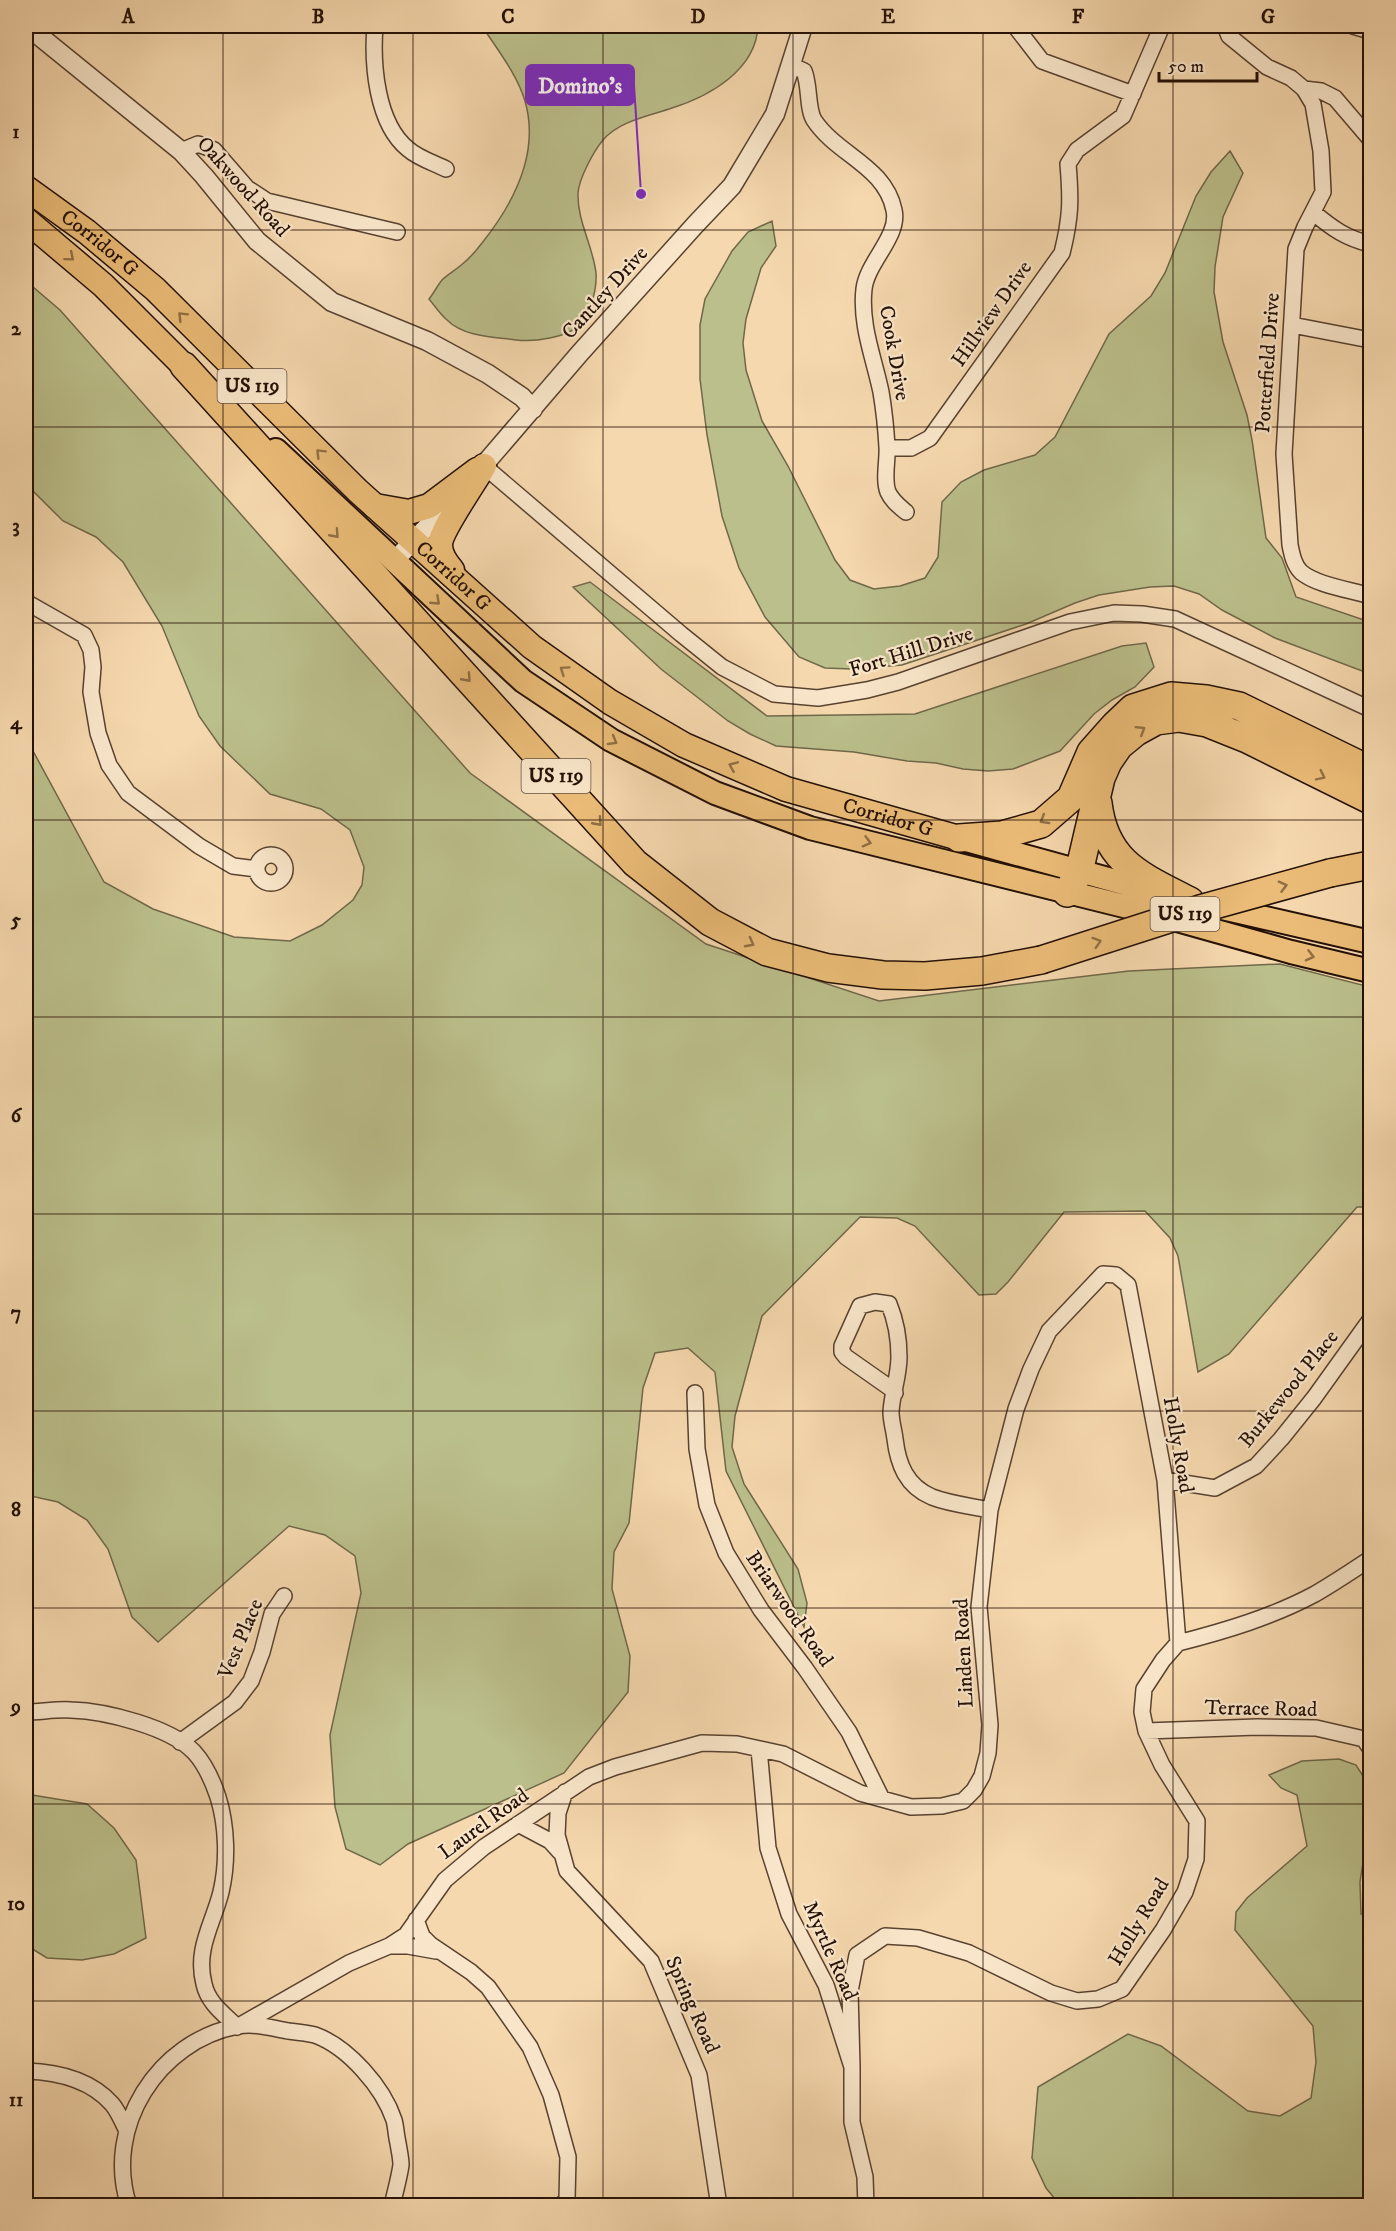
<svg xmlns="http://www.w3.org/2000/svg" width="1396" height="2231" viewBox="0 0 1396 2231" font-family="'IM FELL DW Pica',serif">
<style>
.green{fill:#bbbf8b;stroke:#706848;stroke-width:1.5}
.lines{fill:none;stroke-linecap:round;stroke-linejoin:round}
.minor-casing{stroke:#584230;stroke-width:18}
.tertiary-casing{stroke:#584230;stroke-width:21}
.primary-casing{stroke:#241006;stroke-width:26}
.trunk-casing{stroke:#241006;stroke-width:27}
.motorway-casing{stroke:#241006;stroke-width:30}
.minor{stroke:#f9e6ca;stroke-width:15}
.tertiary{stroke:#f9e6ca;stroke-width:18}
.primary{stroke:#ebbc77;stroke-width:22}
.trunk{stroke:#ebbc77;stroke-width:24}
.motorway{stroke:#ebbc77;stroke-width:27}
.motorway-bridge-casing{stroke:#241006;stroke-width:30;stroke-linecap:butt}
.motorway-bridge{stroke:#ebbc77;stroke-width:27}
.oneway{stroke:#916f44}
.grid{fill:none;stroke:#241006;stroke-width:1.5;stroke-opacity:0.55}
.labels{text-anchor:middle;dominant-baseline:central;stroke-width:4.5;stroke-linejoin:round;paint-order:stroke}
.shield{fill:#f9e6ca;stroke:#645041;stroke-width:1.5}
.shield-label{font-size:20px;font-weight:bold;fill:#241006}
.street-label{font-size:21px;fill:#241006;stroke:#f9e6ca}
.leader{fill:none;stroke:#7b2cbf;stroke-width:2}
.callout-dot{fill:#7b2cbf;stroke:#f9e6ca;stroke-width:2}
.callout{fill:#7b2cbf;stroke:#7b2cbf;stroke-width:2}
.callout-label{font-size:22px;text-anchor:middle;font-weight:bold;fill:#fff}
.neatline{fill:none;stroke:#241006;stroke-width:2}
.grid-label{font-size:20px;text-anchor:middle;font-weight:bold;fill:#241006}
</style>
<rect width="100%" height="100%" fill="#f6d8ae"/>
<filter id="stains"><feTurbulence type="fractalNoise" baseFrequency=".00333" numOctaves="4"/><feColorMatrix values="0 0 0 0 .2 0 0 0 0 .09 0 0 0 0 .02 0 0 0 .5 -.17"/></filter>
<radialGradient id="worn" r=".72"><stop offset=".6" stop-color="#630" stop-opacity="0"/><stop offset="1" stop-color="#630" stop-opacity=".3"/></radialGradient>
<!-- green -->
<path class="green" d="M482,26H758C756,70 710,96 672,108C649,116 619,121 603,140C593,152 579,179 578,193C577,221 593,246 596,273C597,289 591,312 580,324C568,338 533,342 516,340C494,337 464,337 447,320C440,314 435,306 429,299C434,293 437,286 442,280C447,275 454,271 460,266C468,260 476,251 482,243C514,203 540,153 525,101C517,74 497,49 482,26Z
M1230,151L1243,173L1223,217L1215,267L1214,292L1223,342L1247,415L1252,440L1266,538L1282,558L1296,597L1370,622V674L1275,638L1222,610L1199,594L1174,586L1150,587L1099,595L1075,603L1026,624L902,665L852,669L825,668L799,657L765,617L739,568L722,516L707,435L700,379V325L705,299L732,251L748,232L772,221L776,246L761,268L746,319L743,343L746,370L762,421L788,466L835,560L850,580L874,589L900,586L925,578L938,557L942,502L961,482L984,470L1035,455L1055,437L1109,334L1151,296L1165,273L1196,196L1211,172Z
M26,281L60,310L470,773L706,944L879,1001L1129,971L1280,964L1370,987V1207H1357L1229,1354L1198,1372L1178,1256L1170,1238L1145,1211L1064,1212L1008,1282L996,1294L979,1295L915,1226L897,1218L860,1217L762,1316L735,1416L732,1447L744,1484L798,1569L807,1603L804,1627L726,1471L715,1372L688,1348L655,1353L643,1388L629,1523L614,1552L612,1589L630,1656L628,1692L564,1773L408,1844L380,1865L346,1849L335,1807L330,1735L361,1593L355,1556L325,1535L289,1526L158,1642L132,1617L108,1549L87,1520L58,1502L26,1495V738L104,882L153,909L234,937L290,941L322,925L353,900L362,885L364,867L350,830L321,809L270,794L220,746L199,716L162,626L123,562L96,537L63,521L29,487L26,481Z
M590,582L767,716L915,714L1122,646L1146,643L1154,667L1135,687L1112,700L1094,714L1060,751L1013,769L988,771L963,769L936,763L907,761L854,752L776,746L750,734L728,721L661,669L573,587Z
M1339,1759L1356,1765L1370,1787V1817L1360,1882L1361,1914L1370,1915V2205H1060L1046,2188L1032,2158L1038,2087L1128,2034L1161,2046L1248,2111L1280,2116L1311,2098L1316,2062L1313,2026L1235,1930L1236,1912L1247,1898L1307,1846L1297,1795L1281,1788L1269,1775L1302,1761Z
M26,1794L87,1804L114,1828L136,1860L146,1938L114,1954L82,1960L47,1958L26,1945Z"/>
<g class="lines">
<!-- minor casing -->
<g class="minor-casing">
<path id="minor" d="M375,26C372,63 376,123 408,149C418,158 434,163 446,169
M1015,26L1042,61L1133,94
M1225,26L1229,36L1267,67L1291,78L1304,89L1321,91L1335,98L1370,139
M1353,26L1370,31
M790,65L804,71C810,85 807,109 814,120C837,155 885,166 894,210C900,236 867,262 864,289C860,325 874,358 881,392C884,410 886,429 887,447C888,460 883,479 888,492C892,501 899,506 906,512
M1304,89L1313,104L1321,151L1323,192L1305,227L1296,249L1284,454L1290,545C1292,555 1294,565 1301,572C1316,585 1351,590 1370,596
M181,151L198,144L214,150L247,188L267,201L397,232
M1314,213C1333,229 1346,238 1370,244
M1292,325L1370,340
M888,448H911L930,438L1062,253C1071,217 1071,200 1068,164L1077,150L1123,116L1162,26
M484,466L681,634L722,667L774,694L818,698L867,690L898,682L1070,622L1114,613L1142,614L1175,619L1370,709
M26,602L84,635L91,650L93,667L91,692L98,733L109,765L128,793L199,846L233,866L257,869
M257 869a14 14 0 1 1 28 0a14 14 0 1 1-28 0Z
M695,1393L697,1449L707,1505L726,1553L761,1610L805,1668L849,1732L882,1799
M895,1393L893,1390L846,1357L842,1352V1346L860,1306L875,1302L889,1304C896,1321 899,1339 899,1357C899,1376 892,1393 891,1412C891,1421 894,1430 895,1439C898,1464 906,1486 932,1497C950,1504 971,1506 990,1510
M1165,1480L1215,1488L1256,1466L1281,1439L1314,1398L1370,1320
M1178,1643C1225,1631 1272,1617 1315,1594C1334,1583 1352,1571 1370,1559
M26,1712C40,1712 56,1709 71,1710C105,1711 170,1727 194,1752C205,1764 213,1782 218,1797C227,1826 228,1862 221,1892C213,1924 195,1949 204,1984C208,2003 224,2014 237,2027L349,1963L389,1946L406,1935L445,1880L484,1847L589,1777L615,1767L702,1743L737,1744L783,1754L860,1793L911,1807L942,1806L963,1801L974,1790L982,1776L988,1753L990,1725L979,1607L990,1510L1016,1409L1031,1369L1049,1331L1103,1274L1116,1275L1128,1285L1165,1480L1178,1643L1163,1660L1144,1689L1142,1712L1146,1731L1162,1765L1197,1821L1196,1859L1185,1892L1163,1930L1122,1989L1098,1999L1077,2001L1051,1993L969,1953L918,1938L885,1936L857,1955L850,1991L852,2067
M1146,1731L1257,1727L1316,1728L1364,1739L1370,1748
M180,1742L235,1702L251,1681L262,1652L272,1614L284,1596
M759,1749L768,1848L789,1914L826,1985L852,2067V2122L865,2177L866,2206
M565,1792L558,1813L557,1835L567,1871L651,1961L699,2075L719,2206
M518,1824L550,1841L560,1852
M416,1920L422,1936L431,1945L471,1972L488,1987L530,2047L551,2095L568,2157L567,2199L561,2206
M389,1946H408L436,1951
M26,2071C58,2072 90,2079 112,2104C118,2111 122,2121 126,2129
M129,2206C103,2127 158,2041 238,2026C255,2023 271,2028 288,2031C297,2032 307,2033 315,2035C348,2047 383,2087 394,2120C396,2127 396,2135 398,2143C399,2150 401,2158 401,2165C399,2179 395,2192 392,2206"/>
</g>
<!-- tertiary casing -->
<g class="tertiary-casing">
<path id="tertiary" d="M27,26L181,151L204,176L257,241L332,302L427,341L488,374L522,397L533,409
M476,474L580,353L695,225L732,186L775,114L803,26
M393,562L456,497"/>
</g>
<!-- primary casing -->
<g class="primary-casing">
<path id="primary" d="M276,450L523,681L611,740L715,793L810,828L1152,913L1291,952L1370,971
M966,840L1163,894
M1209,905L1370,942"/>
</g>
<!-- trunk casing -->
<g class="trunk-casing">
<g id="trunk">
<path id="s1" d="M26,188L87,232L155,289L358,491L532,647L610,702L684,745L786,789L959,838"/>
<path d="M26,220L103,285L184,366"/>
<path d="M375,506L409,512L429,506L477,470"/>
<path d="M452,570C446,563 440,555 440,545C440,532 475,481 484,466"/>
</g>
</g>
<!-- motorway casing -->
<g class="motorway-casing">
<path id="motorway" d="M184,366L635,863L710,922L767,952L828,968L883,975L925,976L982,971L1041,960
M1098,803C1105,863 1142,876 1190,901
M959,838L1002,835L1041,824L1071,798L1091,752L1115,725L1133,708L1171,696L1206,699L1239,706L1370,770
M1330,873L1370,865
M1067,893L1079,872L1101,778L1108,762L1119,746L1136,732L1156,721L1179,718L1207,723L1247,739L1370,800"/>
</g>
<!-- minor -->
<use href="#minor" class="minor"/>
<!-- tertiary -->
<use href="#tertiary" class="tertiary"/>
<!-- primary -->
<use href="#primary" class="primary"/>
<!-- trunk -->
<use href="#trunk" class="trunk"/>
<!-- motorway -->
<use href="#motorway" class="motorway"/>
<!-- motorway-bridge casing -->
<g class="motorway-bridge-casing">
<path id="motorway-bridge" d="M1041,960L1200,909L1330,873"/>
</g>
<!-- motorway-bridge -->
<use href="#motorway-bridge" class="motorway-bridge"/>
</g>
<!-- one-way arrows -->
<defs><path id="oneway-chevron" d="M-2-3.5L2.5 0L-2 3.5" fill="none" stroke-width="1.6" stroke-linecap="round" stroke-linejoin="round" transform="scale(1.5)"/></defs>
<g class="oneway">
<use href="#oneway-chevron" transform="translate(70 257) rotate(40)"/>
<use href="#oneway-chevron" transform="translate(182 316) rotate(-135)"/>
<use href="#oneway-chevron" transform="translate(320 453) rotate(-135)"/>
<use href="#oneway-chevron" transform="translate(335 534) rotate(48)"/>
<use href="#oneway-chevron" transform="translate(436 601) rotate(43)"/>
<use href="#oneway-chevron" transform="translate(564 670) rotate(-145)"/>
<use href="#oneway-chevron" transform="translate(467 678) rotate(48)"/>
<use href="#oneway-chevron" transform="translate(1141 730) rotate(-32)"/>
<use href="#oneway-chevron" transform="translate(613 741) rotate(30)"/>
<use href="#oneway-chevron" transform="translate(733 766) rotate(-157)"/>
<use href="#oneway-chevron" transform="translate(1321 776) rotate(26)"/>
<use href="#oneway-chevron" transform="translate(1044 820) rotate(149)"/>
<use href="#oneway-chevron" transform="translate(598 822) rotate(48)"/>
<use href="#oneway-chevron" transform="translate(867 842) rotate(15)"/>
<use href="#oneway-chevron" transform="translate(1283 886) rotate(-15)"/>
<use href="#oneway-chevron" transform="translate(1097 942) rotate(-18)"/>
<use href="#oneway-chevron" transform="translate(750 943) rotate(28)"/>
<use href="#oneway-chevron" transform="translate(1310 956) rotate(14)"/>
</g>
<!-- grid -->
<path class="grid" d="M223,26V2206M413,26V2206M603,26V2206M793,26V2206M983,26V2206M1173,26V2206M26,230H1370M26,427H1370M26,623H1370M26,820H1370M26,1017H1370M26,1214H1370M26,1411H1370M26,1608H1370M26,1804H1370M26,2001H1370"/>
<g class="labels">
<!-- shield labels -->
<g class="shield">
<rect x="217.5" y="369" width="69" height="34" rx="4.5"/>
<rect x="521.5" y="759" width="69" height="34" rx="4.5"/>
<rect x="1150.5" y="897" width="69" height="34" rx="4.5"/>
</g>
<g class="shield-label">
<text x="252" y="386">US 119</text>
<text x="556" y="776">US 119</text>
<text x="1185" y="914">US 119</text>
</g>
<!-- street labels -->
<g class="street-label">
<text transform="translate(243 187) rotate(48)">Oakwood Road</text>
<text stroke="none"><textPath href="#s1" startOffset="92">Corridor G</textPath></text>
<text transform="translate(605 293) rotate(-48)">Cantley Drive</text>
<text transform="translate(992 314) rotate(-55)">Hillview Drive</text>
<text transform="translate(894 353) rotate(80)">Cook Drive</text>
<text transform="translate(1268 363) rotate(-86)">Potterfield Drive</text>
<text stroke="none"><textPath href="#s1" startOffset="578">Corridor G</textPath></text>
<text transform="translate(911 652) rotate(-17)">Fort Hill Drive</text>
<text stroke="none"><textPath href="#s1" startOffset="1082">Corridor G</textPath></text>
<text transform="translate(1289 1389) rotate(-51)">Burkewood Place</text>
<text transform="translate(1178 1445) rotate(80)">Holly Road</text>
<text transform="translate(789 1609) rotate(55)">Briarwood Road</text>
<text transform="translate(241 1639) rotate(-67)">Vest Place</text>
<text transform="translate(964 1653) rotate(-93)">Linden Road</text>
<text transform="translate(1261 1709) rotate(1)">Terrace Road</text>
<text transform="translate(484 1824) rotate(-36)">Laurel Road</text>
<text transform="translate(1139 1922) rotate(-59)">Holly Road</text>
<text transform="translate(830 1951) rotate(66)">Myrtle Road</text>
<text transform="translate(692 2005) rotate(66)">Spring Road</text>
</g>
</g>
<!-- callouts -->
<path class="leader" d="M641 194L634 85"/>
<circle class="callout-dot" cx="641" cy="194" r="6"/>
<rect class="callout" x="526" y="65" width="108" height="40" rx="6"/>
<g class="callout-label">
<text x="580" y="93">Domino's</text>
</g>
<!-- margin -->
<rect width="1396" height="2231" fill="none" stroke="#f6d8ae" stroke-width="66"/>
<!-- scale -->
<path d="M1159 72v9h98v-9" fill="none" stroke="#241006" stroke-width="3"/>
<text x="1168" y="72" font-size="18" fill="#241006" stroke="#f9e6ca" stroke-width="4.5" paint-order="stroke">50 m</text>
<rect x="33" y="33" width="1330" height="2165" class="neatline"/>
<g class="grid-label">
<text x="128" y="23">A</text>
<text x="318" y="23">B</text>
<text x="508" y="23">C</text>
<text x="698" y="23">D</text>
<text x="888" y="23">E</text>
<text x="1078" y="23">F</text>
<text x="1268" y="23">G</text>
<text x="16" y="138">1</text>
<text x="16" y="335">2</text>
<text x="16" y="532">3</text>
<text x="16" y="729">4</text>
<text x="16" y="926">5</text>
<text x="16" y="1122">6</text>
<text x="16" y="1319">7</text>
<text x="16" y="1516">8</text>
<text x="16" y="1713">9</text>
<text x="16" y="1910">10</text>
<text x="16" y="2106">11</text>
</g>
<rect width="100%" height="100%" filter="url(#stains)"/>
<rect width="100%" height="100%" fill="url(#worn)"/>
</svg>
